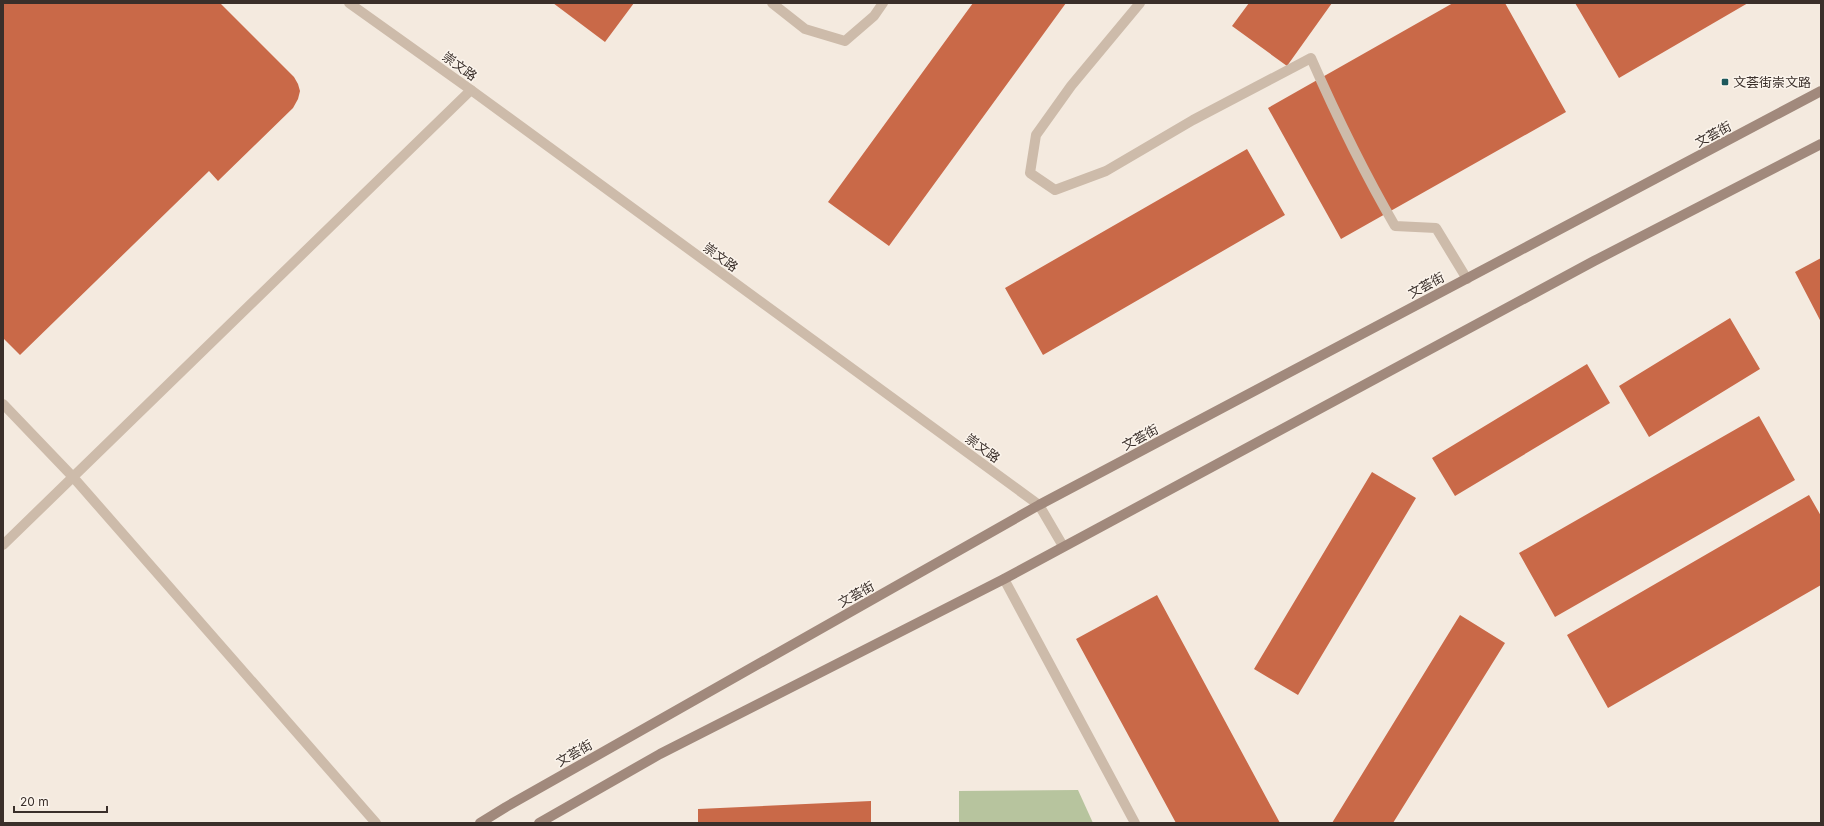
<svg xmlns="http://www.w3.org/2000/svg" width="1824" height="826" viewBox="0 0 1824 826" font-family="Inter,'Noto Sans SC',sans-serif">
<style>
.green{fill:#b7c49e}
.building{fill:#c96948}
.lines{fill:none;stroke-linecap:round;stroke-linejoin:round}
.service{stroke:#cdbbaa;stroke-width:10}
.minor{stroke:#cdbbaa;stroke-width:10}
.secondary{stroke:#a1897c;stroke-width:10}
.poi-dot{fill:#1e595d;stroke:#fbf4ec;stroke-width:1.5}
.labels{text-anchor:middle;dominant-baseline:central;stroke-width:3;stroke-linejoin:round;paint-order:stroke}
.street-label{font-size:13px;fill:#3a2f2a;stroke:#fbf4ec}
.poi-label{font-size:13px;fill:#3a2f2a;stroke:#fbf4ec;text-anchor:start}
</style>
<rect width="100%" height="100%" fill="#f4eadf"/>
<!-- green -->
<path class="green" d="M1078,790L1093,823H959V791Z"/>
<!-- building -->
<path class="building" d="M3,3H220L294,77L298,84L300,91L298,99L293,108L218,181L209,171L20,355L3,338Z
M553,3H634L605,42Z
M973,3H1066L889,246L828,202Z
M1249,3H1332L1287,66L1232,26Z
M1453,3H1505L1566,112L1341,239L1268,108Z
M1575,3H1748L1619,78Z
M1247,149L1285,215L1043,355L1005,288Z
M1821,258V322L1795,272Z
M1730,318L1760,369L1649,437L1619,386Z
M1587,364L1610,403L1455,496L1432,458Z
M1759,416L1795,480L1555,617L1519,553Z
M1372,472L1416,498L1298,695L1254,669Z
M1809,495L1821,516V585L1608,708L1567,635Z
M1157,595L1280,823H1176L1076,639Z
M1460,615L1505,643L1393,823H1332Z
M871,801V823H698V809Z"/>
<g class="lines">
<!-- service -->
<path class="service" d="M3,404L73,477L376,823
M3,545L471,90"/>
<!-- minor -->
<path class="minor" d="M349,3L471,90L1039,505L1063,546
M772,3L805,29L845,41L874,16L883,3
M1140,3L1071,86L1036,135L1030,173L1055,190L1106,171L1193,120L1311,58C1336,115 1363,171 1395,226L1436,228L1467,279
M1004,579L1135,823"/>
<!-- secondary -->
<path class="secondary" d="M480,823L506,807L1039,505L1821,91
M539,823L660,754L1004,579L1594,261L1821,144"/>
</g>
<!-- markers -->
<rect class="poi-dot" x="1721" y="78" width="8" height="8" rx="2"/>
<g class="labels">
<!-- street labels -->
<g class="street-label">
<text transform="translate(460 66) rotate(36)">崇文路</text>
<text transform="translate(1713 134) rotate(-28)">文荟街</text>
<text transform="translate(721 257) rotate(36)">崇文路</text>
<text transform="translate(1426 285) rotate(-28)">文荟街</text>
<text transform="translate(1140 437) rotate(-28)">文荟街</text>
<text transform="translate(983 448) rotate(36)">崇文路</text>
<text transform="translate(856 594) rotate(-29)">文荟街</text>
<text transform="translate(574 753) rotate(-30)">文荟街</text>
</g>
<!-- poi labels -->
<g class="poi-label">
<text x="1733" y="82">文荟街崇文路</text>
</g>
</g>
<!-- border -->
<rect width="1824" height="826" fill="none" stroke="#3a2f2a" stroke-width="8"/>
<!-- scale -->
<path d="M14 806v6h93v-6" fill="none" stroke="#3a2f2a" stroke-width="2"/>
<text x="20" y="806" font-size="12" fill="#3a2f2a" stroke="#fbf4ec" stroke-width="3" paint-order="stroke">20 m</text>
</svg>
